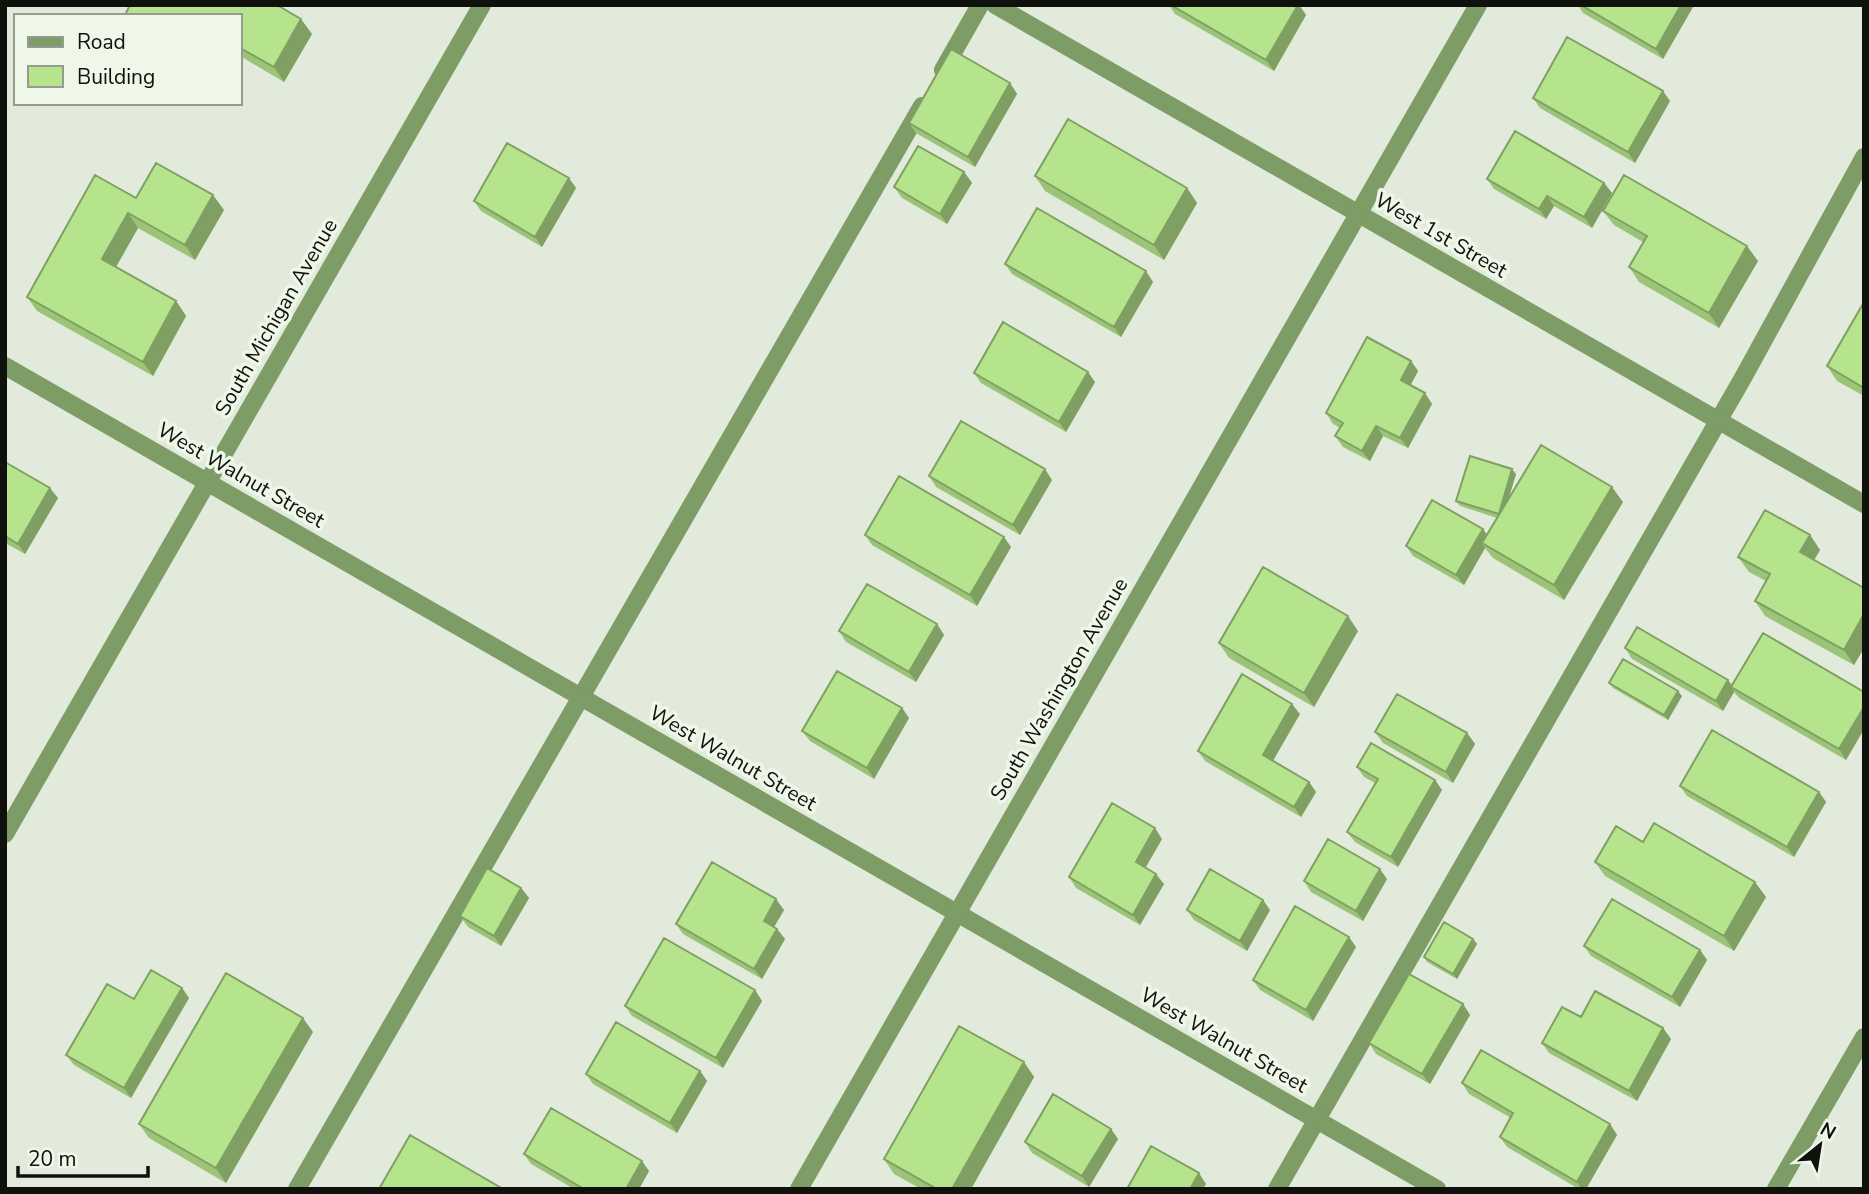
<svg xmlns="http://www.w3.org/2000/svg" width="1869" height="1194" viewBox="0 0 1869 1194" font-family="'Nunito Sans',sans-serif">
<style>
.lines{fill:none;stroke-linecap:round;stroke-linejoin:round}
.service{stroke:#7e9c66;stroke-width:18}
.minor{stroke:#7e9c66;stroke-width:18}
.tertiary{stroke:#7e9c66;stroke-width:18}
.wall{fill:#9cc478}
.shaded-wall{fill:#7fa062}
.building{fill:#b5e48c;stroke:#7fa062;stroke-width:2}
.labels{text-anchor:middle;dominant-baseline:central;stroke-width:7;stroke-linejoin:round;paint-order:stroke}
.street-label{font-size:21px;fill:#0e110c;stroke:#eff7e8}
</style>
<rect width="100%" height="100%" fill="#e1eadb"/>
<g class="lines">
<!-- service -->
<path class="service" d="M943,70L980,5
M297,1189L922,106
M1277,1189L1744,376L1864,157"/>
<!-- minor -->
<path class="minor" d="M995,5L1864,504
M5,366L1437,1189
M5,834L482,5
M1776,1189L1864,1037"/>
<!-- tertiary -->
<path class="tertiary" d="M799,1189L1478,5"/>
</g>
<!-- wall -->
<path class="wall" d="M1169,5H1299L1306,15L1274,71L1175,14Z
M1578,5H1691L1693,7L1663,59L1583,13Z
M240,16L312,34L284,82L240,56Z
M1010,83L1017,94L975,167L916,133L909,123Z
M1533,98L1670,101L1635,163L1540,108Z
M964,172L972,183L947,224L902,198L894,187Z
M1035,176L1187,188L1197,203L1164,260L1045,191Z
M1487,179L1604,183L1612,193L1592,228L1554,206L1546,219L1494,189Z
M576,188L542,247L481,211L474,201Z
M136,198L224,210L195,260L138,228L116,267L176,301L186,316L153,376L37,311L27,297Z
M1603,211L1758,261L1719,328L1639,282L1629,267L1643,242L1614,225Z
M1005,264L1153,282L1121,337L1012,274Z
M1864,302V396L1837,381L1827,366Z
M1411,361L1418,371L1410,386L1432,404L1408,448L1383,436L1370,461L1343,447L1335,436L1340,428L1333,424L1326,413Z
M974,373L1095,382L1066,432L981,383Z
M5,462L58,498L25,554L5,543Z
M1516,474L1508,500L1623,502L1564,600L1493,558L1485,548L1464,585L1413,556L1406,546L1483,529L1487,535L1497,518L1460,506L1456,501Z
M929,476L1052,480L1020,535L936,487Z
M865,535L1011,547L977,606L872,545Z
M1810,535L1820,550L1814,560L1864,588V648L1854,665L1765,616L1755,601L1766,581L1749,572L1738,557Z
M937,624L944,635L916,682L846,642L839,631Z
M1358,631L1314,707L1229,658L1219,643Z
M1625,648L1728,680L1732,686L1864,692V729L1846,760L1739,698L1734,692L1723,711L1632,659Z
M1609,683L1682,696L1668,720L1613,688Z
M902,708L909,718L874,779L810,741L802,731Z
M1300,714L1272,761L1309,782L1316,792L1301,817L1205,761L1198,751Z
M1375,732L1467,733L1475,744L1453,783L1383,743Z
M1357,767L1435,780L1442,790L1398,867L1355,842L1347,832L1375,783L1364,777Z
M1680,786L1819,792L1826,802L1794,857L1687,796Z
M1162,839L1145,868L1164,884L1140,925L1076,888L1069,877Z
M1643,842L1766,897L1734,951L1605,876L1595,862Z
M1387,879L1363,921L1311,892L1304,881Z
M521,888L529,898L501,946L468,927L460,916Z
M784,910L774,927L777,929L785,939L762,979L683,934L676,924Z
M1187,910H1270L1247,951L1194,920Z
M1349,937L1356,947L1313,1021L1260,990L1253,980Z
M1473,939L1477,944L1457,979L1427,962L1424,957Z
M1584,946L1700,950L1707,960L1680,1007L1591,956Z
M182,988L189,998L131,1098L74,1065L66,1055L134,999Z
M755,990L762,1001L723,1068L632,1016L625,1006Z
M1463,1004L1470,1015L1430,1084L1376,1054L1369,1043Z
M1581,1017L1663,1028L1671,1039L1637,1101L1549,1053L1542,1043Z
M313,1032L226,1183L149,1138L139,1124Z
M1024,1062L1034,1077L971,1189H921L894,1174L884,1159Z
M700,1071L707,1081L677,1133L593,1084L586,1074Z
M1462,1083L1610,1124L1617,1135L1586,1189H1579L1507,1147L1500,1137L1511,1118L1469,1094Z
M1111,1129L1118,1139L1089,1187L1032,1153L1025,1142Z
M524,1154L649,1171L639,1189H574L531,1164Z"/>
<!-- shaded-wall -->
<path class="shaded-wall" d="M1298,5H1299L1306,15L1274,71L1266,60Z
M1681,5H1691L1693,7L1663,59L1656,49Z
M301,19L312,34L284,82L274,67Z
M1010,83L1017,94L975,167L968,157Z
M1663,91L1670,101L1635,163L1628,152Z
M964,172L972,183L947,224L940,214Z
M569,178L576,188L542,247L535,237Z
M1604,183L1612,193L1592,228L1584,217Z
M1187,188L1197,203L1164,260L1154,245Z
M213,195L224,210L195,260L185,245Z
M1547,196L1554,206L1546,219L1539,209Z
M128,213L138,228L112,274L102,259Z
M1747,246L1758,261L1719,328L1709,313Z
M1146,271L1153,282L1121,337L1114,327Z
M176,301L186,316L153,376L143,362Z
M1411,361L1418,371L1408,390L1401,380Z
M1088,372L1095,382L1066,432L1059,422Z
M1425,393L1432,404L1408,448L1400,438Z
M1376,426L1383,436L1370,461L1362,451Z
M1045,469L1052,480L1020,535L1013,525Z
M1512,469L1516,474L1502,520L1499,514Z
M1612,487L1623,502L1564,600L1554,585Z
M50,488L58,498L25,554L18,544Z
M1483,529L1490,539L1482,543L1485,548L1464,585L1456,575Z
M1810,535L1820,550L1810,567L1800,552Z
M1004,537L1011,547L977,606L970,595Z
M1864,614V648L1854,665L1844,650Z
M1348,616L1358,631L1314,707L1304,693Z
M937,624L944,635L916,682L909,672Z
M1728,680L1735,689L1731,687L1734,692L1723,711L1716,701Z
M1678,691L1682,696L1668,720L1664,715Z
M1292,704L1300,714L1270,766L1263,755Z
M1864,707V729L1846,760L1839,749Z
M902,708L909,718L874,779L867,768Z
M1467,733L1475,744L1453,783L1446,772Z
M1435,780L1442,790L1398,867L1391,857Z
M1309,782L1316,792L1301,817L1294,807Z
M1819,792L1826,802L1794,857L1787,847Z
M1155,828L1162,839L1143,872L1136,862Z
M1380,869L1387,879L1363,921L1356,911Z
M1156,874L1164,884L1140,925L1133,915Z
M1755,882L1766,897L1734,951L1724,936Z
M521,888L529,898L501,946L494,936Z
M776,899L784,910L771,932L764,921Z
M1263,900L1270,910L1247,951L1240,941Z
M777,929L785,939L762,979L754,969Z
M1349,937L1356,947L1313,1021L1306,1010Z
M1473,939L1477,944L1457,979L1453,974Z
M1700,950L1707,960L1680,1007L1672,997Z
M182,988L189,998L131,1098L124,1088Z
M755,990L762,1001L723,1068L716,1058Z
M1463,1004L1470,1015L1430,1084L1422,1074Z
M303,1018L313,1032L226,1183L216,1168Z
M1663,1028L1671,1039L1637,1101L1629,1091Z
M1024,1062L1034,1077L971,1189H952Z
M700,1071L707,1081L677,1133L670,1123Z
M1610,1124L1617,1135L1586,1189H1582L1577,1182Z
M1111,1129L1118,1139L1089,1187L1082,1176Z
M642,1161L649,1171L639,1189H626Z
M1199,1173L1206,1184L1203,1189H1190Z"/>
<!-- building -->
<path class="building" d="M130,5H277L301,19L274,67L240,48V16H126L125,15Z
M1171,5H1298L1266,60Z
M1581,5H1681L1656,49Z
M1567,37L1663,91L1628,152L1533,98Z
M951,49L1010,83L968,157L909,123Z
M1068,119L1187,188L1154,245L1035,176Z
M1515,131L1604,183L1584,217L1547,196L1539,209L1487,179Z
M507,143L569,178L535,237L474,201Z
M918,146L964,172L940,214L894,187Z
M156,163L213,195L185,245L128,213L102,259L176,301L143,362L27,297L95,175L136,198Z
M1624,175L1747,246L1709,313L1629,267L1647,236L1603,211Z
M1037,208L1146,271L1114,327L1005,264Z
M1864,302V388L1827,366Z
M1003,322L1088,372L1059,422L974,373Z
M1367,337L1411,361L1401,380L1425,393L1400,438L1376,426L1362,451L1335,436L1343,423L1326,413Z
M961,421L1045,469L1013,525L929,476Z
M1541,445L1612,487L1554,585L1482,543Z
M1470,456L1512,469L1499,514L1456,501Z
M5,462L50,488L18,544L5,536Z
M899,476L1004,537L970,595L865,535Z
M1432,500L1483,529L1456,575L1406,546Z
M1765,510L1810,535L1800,552L1864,588V614L1844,650L1755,601L1770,574L1738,557Z
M1263,567L1348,616L1304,693L1219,643Z
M867,584L937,624L909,672L839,631Z
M1637,627L1728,680L1716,701L1625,648Z
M1763,633L1864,692V707L1839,749L1731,687Z
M1623,659L1678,691L1664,715L1609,683Z
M837,671L902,708L867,768L802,731Z
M1242,674L1292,704L1263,755L1309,782L1294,807L1198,751Z
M1397,694L1467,733L1446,772L1375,732Z
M1712,730L1819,792L1787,847L1680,786Z
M1371,743L1435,780L1391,857L1347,832L1378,779L1357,767Z
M1112,803L1155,828L1136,862L1156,874L1133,915L1069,877Z
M1654,823L1755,882L1724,936L1595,862L1616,826L1643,842Z
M1328,839L1380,869L1356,911L1304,881Z
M712,862L776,899L764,921L777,929L754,969L676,924Z
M487,868L521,888L494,936L460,916Z
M1210,869L1263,900L1240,941L1187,910Z
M1612,899L1700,950L1672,997L1584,946Z
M1295,906L1349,937L1306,1010L1253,980Z
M1444,922L1473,939L1453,974L1424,957Z
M664,938L755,990L716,1058L625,1006Z
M151,970L182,988L124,1088L66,1055L107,984L134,999Z
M226,973L303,1018L216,1168L139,1124Z
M1409,974L1463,1004L1422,1074L1369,1043Z
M1595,991L1663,1028L1629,1091L1542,1043L1562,1007L1581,1017Z
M616,1022L700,1071L670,1123L586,1074Z
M959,1026L1024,1062L952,1189H937L884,1159Z
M1481,1050L1610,1124L1577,1182L1500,1137L1513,1113L1462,1083Z
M1053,1094L1111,1129L1082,1176L1025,1142Z
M551,1108L642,1161L626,1189H584L524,1154Z
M410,1135L503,1189H379Z
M1151,1146L1199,1173L1190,1189H1127Z"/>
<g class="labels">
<!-- street labels -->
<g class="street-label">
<text transform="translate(1441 235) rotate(30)">West 1st Street</text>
<text transform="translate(276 317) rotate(-60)">South Michigan Avenue</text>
<text transform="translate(241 475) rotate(30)">West Walnut Street</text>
<text transform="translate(1059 689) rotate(-60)">South Washington Avenue</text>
<text transform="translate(733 758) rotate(30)">West Walnut Street</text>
<text transform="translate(1224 1040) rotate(30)">West Walnut Street</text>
</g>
</g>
<!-- border -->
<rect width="1869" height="1194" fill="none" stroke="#0e110c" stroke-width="14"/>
<!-- legend -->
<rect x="14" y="14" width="228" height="91" fill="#eff7e8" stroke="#959b90" stroke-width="2"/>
<rect x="28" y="37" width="35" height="10" fill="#7e9c66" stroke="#959b90" stroke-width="2"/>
<text x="77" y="49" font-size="21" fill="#0e110c">Road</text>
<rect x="28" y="66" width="35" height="21" fill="#b5e48c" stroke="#959b90" stroke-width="2"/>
<text x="77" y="84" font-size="21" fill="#0e110c">Building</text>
<!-- north arrow -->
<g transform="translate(1820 1145) rotate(30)" stroke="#eff7e8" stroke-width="5" paint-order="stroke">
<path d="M0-5L12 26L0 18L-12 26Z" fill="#0e110c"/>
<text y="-10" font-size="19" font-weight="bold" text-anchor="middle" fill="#0e110c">N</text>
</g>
<!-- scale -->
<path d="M18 1166v10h130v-10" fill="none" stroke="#0e110c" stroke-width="3.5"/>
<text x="28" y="1166" font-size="21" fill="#0e110c" stroke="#eff7e8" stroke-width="5" paint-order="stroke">20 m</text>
</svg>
